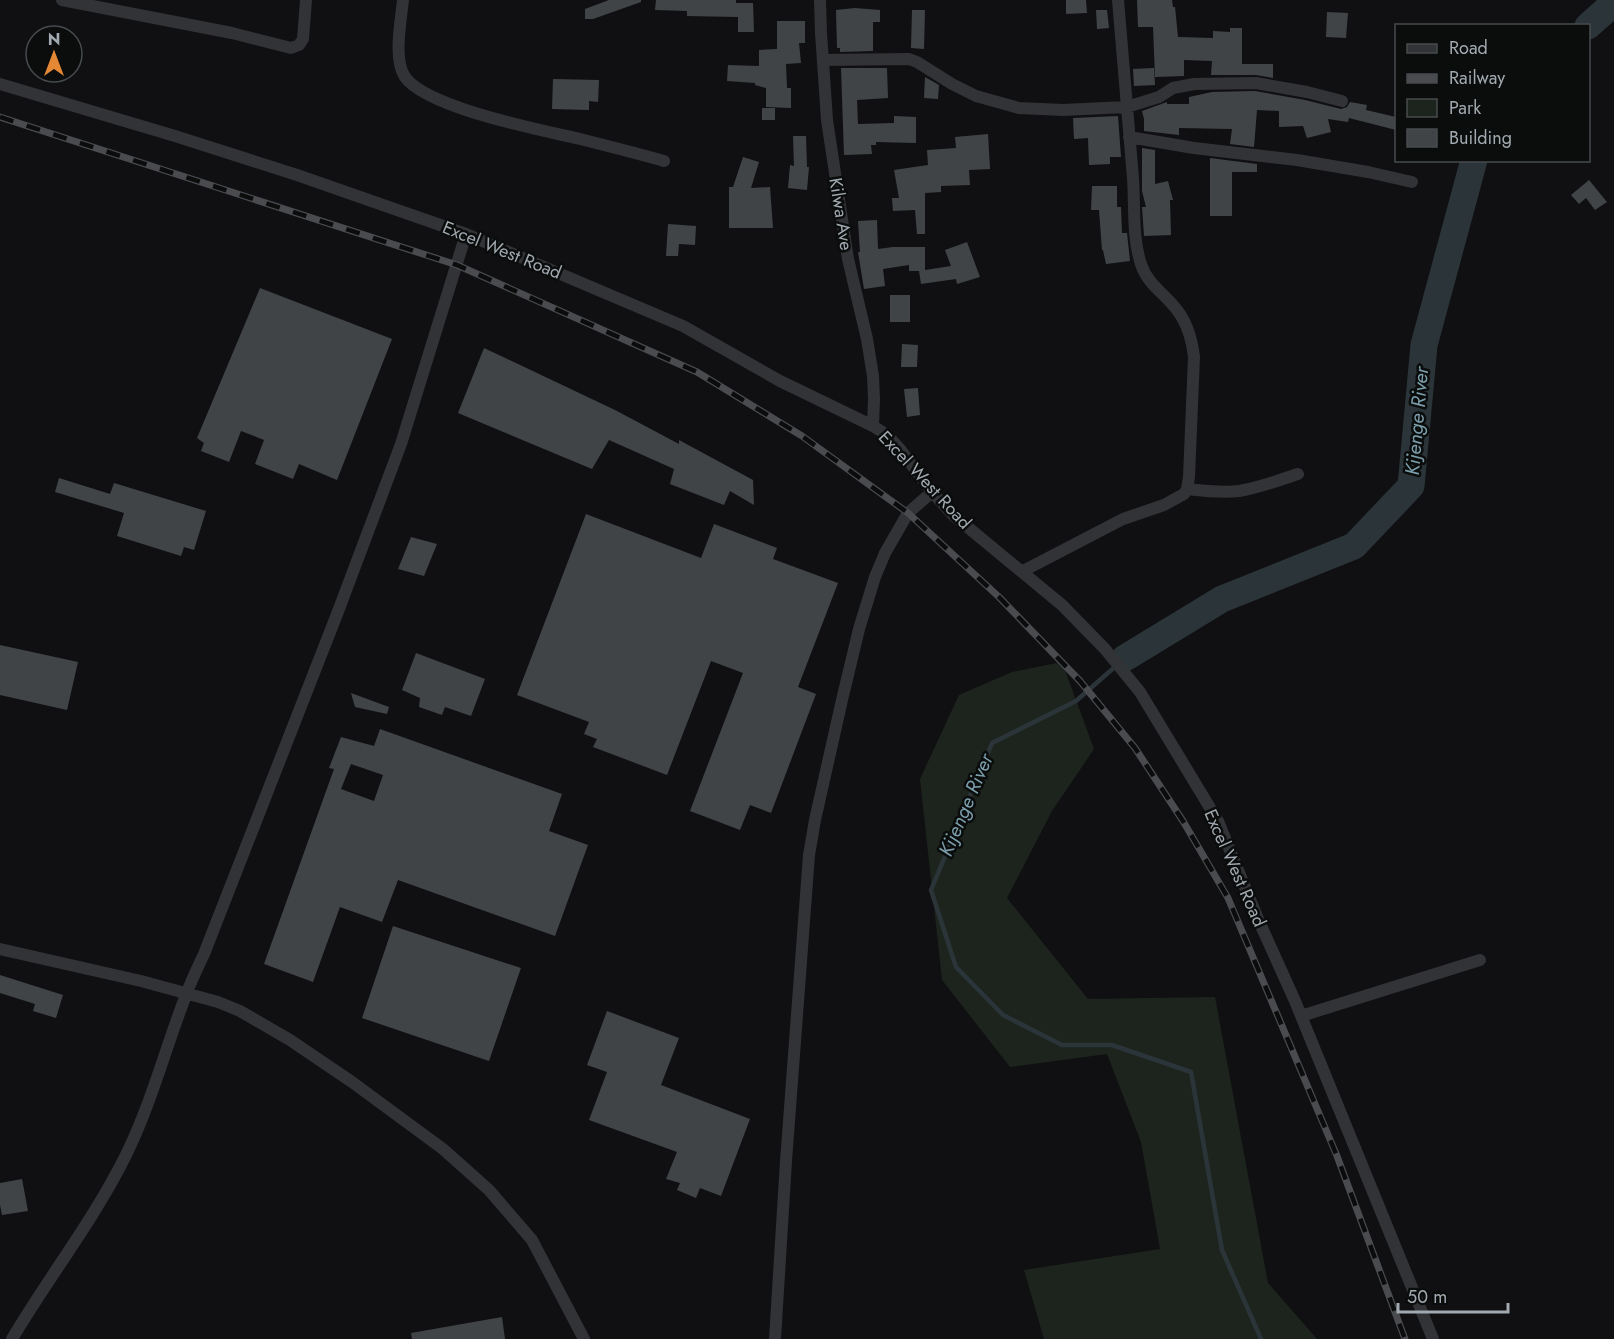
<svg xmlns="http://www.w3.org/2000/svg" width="1614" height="1339" viewBox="0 0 1614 1339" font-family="Jost,sans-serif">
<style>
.green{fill:#1d241d}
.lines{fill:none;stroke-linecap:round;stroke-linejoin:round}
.stream{stroke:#2b3539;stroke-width:4.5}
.river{stroke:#2b3539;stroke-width:27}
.building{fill:#414447;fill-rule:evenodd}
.minor{stroke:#323336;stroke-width:12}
.rail-casing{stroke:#494b4f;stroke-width:7}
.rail{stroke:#0b0c0c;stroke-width:4.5;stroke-dasharray:14;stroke-linecap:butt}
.labels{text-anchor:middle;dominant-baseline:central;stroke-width:5;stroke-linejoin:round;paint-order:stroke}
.street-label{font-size:18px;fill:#a2aab1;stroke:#0b0c0c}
.water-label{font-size:20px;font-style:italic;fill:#7b9eab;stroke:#0b0c0c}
</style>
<rect width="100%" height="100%" fill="#101012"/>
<!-- green -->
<path class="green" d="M1062,662L1094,749L1052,811L1007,898L1088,999L1215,997L1268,1283L1317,1339H1044L1024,1270L1160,1249L1141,1142L1107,1054L1010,1067L942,980L920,779L959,695L1012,672Z"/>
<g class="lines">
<!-- stream -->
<path class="stream" d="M1125,658L1076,701L992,743L931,890L956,967L1003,1015L1062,1045H1112L1191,1072L1222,1250L1261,1339"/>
<!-- river -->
<path class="river" d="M1588,26L1614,3
M1125,658L1222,599L1354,546L1411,486L1424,345L1474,160"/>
</g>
<!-- building -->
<path class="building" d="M609,0H641V2L593,19H585V9Z
M656,0H736V3H753L754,32H738V17L687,16V11L655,10Z
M1066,0H1086L1087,13L1066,14Z
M1137,0H1172L1173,7H1175L1178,37L1213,38V31L1230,32V28H1242V64H1273V78L1256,75H1211L1212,61L1184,60V76L1155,77L1153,27H1138Z
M855,8L880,10V22H873V51L840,52V48H837L836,10Z
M912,10H925L924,49L911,48Z
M1096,10H1107L1109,28L1097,29Z
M1327,12L1348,13L1346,38L1326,37Z
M777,21H805V43H799L801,63L786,64L787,88H791V108L766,107V88L755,85V83L727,81L728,65L759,66V50L777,49Z
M841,68H887L888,98L857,100L858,124L894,123V116L916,117V143L876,142V145H871L872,154L844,155Z
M1154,68L1155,85L1134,86L1133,69Z
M925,77L939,85L938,99L924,98Z
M553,79L599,80L598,102L589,101V110L552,109Z
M1255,91L1305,100L1341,109L1347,107L1350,102L1367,105L1366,110L1396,117V130L1349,118L1348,122L1328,119L1331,132L1307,138L1303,126L1279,127V111L1257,110L1254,147L1230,144L1232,129L1179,128V135L1144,131V119L1142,111L1167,102V104H1189V97L1212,92Z
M762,108H775V120H762Z
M1118,116L1121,157H1110V164L1089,165L1088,138L1074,139L1073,118Z
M988,134L990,169L969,170L970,185L941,186V192L925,193V234H917L915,210L893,211L892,198H899L894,170L928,165L927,150L956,148L955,137Z
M793,136H806L807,167H809L807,190L788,188L790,165L794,166Z
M1142,148L1155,150V184L1168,181L1173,200H1170L1171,235L1144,236L1142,207H1146L1142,191Z
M743,157L759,162L751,188L770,187L773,228H729V187H733Z
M1210,158L1257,164V172H1232V216H1210Z
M1589,180L1607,202L1595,210L1586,198L1579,204L1571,195Z
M1092,186H1117V207H1121L1122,233H1127L1130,261L1106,264L1103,250H1102L1099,210H1091Z
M877,220L878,249L893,247H925V270L951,266L945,250L967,242L980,277L957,284L956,279L921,284L919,271H921H909V265L883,269L885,286L864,289L858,252H860L858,221Z
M668,224L696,226L695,245L679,244L678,256H666Z
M260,288L392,339L337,480L299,464L293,479L255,464L264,440L241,431L229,462L201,451L204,443L197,438Z
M890,295H910V322H890Z
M902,344L918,345L917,367H901Z
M484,348L615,410L679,444V440L753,480L754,505L730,491L724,505L670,484L674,469L609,440L592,469L458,413Z
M918,388L920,415L907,417L904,389Z
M59,478L110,494L114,483L206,511L194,550L184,547L181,556L117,536L124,513L55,492Z
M586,514L701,558L714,524L777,548L773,559L838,583L798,687L816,694L771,813L750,805L740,830L690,811L743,673L711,661L667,775L593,747L597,739L584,734L589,722L517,695Z
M411,537L437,544L424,576L398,569Z
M0,645L78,662L67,710L0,695Z
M416,653L485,679L471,716L445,707L442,715L419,707L420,698L402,690Z
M351,693L389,707L387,714L355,707Z
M380,729L562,794L549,831L588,845L555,936L398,880L382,922L340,907L313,982L264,964L334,769L329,768L341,737L374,746ZM351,764L383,775L374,801L341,789Z
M393,926L521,968L489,1061L362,1018Z
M0,975L63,995L56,1018L33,1011L35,1004L0,993Z
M607,1011L679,1038L661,1085L750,1119L721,1196L700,1188L696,1198L677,1190L680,1183L666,1179L677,1152L589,1120L607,1072L587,1065Z
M22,1179L28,1211L2,1215L0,1205V1183Z
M502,1317L505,1339H412L411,1333Z"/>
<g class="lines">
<!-- minor -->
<path class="minor" d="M62,0L232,33L291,48L299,45L303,39L306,0
M403,0C401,20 393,60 405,77C427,108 541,130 580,139C608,146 636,153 664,161
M820,0L821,33L827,120L848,259L867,339L873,376L874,399L873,426
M823,60L909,59L917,62L952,84L976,96L1019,108L1063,110L1127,107L1159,97L1173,88L1194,84L1256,83L1307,92L1342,101
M0,84L175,136L297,175L466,234L683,326L780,381L873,426L887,435L900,449L932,492L953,515L1062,605L1105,649L1140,692L1218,821L1258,919L1295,1001L1433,1339
M1129,137L1194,148L1297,160L1368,172L1412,182
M1187,489C1205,491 1222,493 1239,491C1259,488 1279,480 1298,474
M1023,571L1123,519L1164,505L1184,494L1187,489L1189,477L1194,357C1192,340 1188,324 1177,310C1165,294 1147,284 1141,264C1132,237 1135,206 1133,178C1128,118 1123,59 1118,0
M0,949L141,981L218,1002L240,1011L290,1040L352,1082L443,1149L489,1190L532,1240L584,1339
M1301,1016L1480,960
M12,1339C48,1278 93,1221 125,1157C151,1105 165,1049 186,995C191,981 198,967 204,954L339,609L401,444L466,234
M775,1339L786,1161L809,855L815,820L842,700L859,629L875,577L885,553L908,513L932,492"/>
<!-- rail casing -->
<g class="rail-casing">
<path id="rail" d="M0,117L457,265L697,372L802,436L908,513L999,597L1080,681L1135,748L1183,821L1228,898L1337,1156L1405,1339"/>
</g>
<!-- rail -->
<use href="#rail" class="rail"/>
</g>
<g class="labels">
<!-- street labels -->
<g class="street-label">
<text transform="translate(841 214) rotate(81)">Kilwa Ave</text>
<text transform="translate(502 250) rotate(22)">Excel West Road</text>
<text transform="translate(925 480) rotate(47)">Excel West Road</text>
<text transform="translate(1235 868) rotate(66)">Excel West Road</text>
</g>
<!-- water labels -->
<g class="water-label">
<text transform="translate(1417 421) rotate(-85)">Kijenge River</text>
<text transform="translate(966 805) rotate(-67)">Kijenge River</text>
</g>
</g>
<!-- legend -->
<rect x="1395" y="24" width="195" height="138" fill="#0b0c0c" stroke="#474b4e" stroke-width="1.5"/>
<rect x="1407" y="44" width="30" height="9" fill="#323336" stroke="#474b4e" stroke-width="1.5"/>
<text x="1449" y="54" font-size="18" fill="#a2aab1">Road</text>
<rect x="1407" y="74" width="30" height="9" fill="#494b4f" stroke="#474b4e" stroke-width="1.5"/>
<text x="1449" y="84" font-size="18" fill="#a2aab1">Railway</text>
<rect x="1407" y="99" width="30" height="18" fill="#1d241d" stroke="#474b4e" stroke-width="1.5"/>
<text x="1449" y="114" font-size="18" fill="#a2aab1">Park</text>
<rect x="1407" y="129" width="30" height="18" fill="#414447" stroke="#474b4e" stroke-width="1.5"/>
<text x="1449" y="144" font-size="18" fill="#a2aab1">Building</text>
<!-- north arrow -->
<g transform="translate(54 54)"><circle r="28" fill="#0b0c0c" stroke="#474b4e" stroke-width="1.5"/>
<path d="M0-4.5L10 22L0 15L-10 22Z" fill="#e48836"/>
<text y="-9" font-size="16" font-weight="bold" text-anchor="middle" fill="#a2aab1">N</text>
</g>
<!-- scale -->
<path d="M1398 1303v9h110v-9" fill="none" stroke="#a2aab1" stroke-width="3"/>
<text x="1407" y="1303" font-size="18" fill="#a2aab1" stroke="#0b0c0c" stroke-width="4.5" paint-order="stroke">50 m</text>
</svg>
